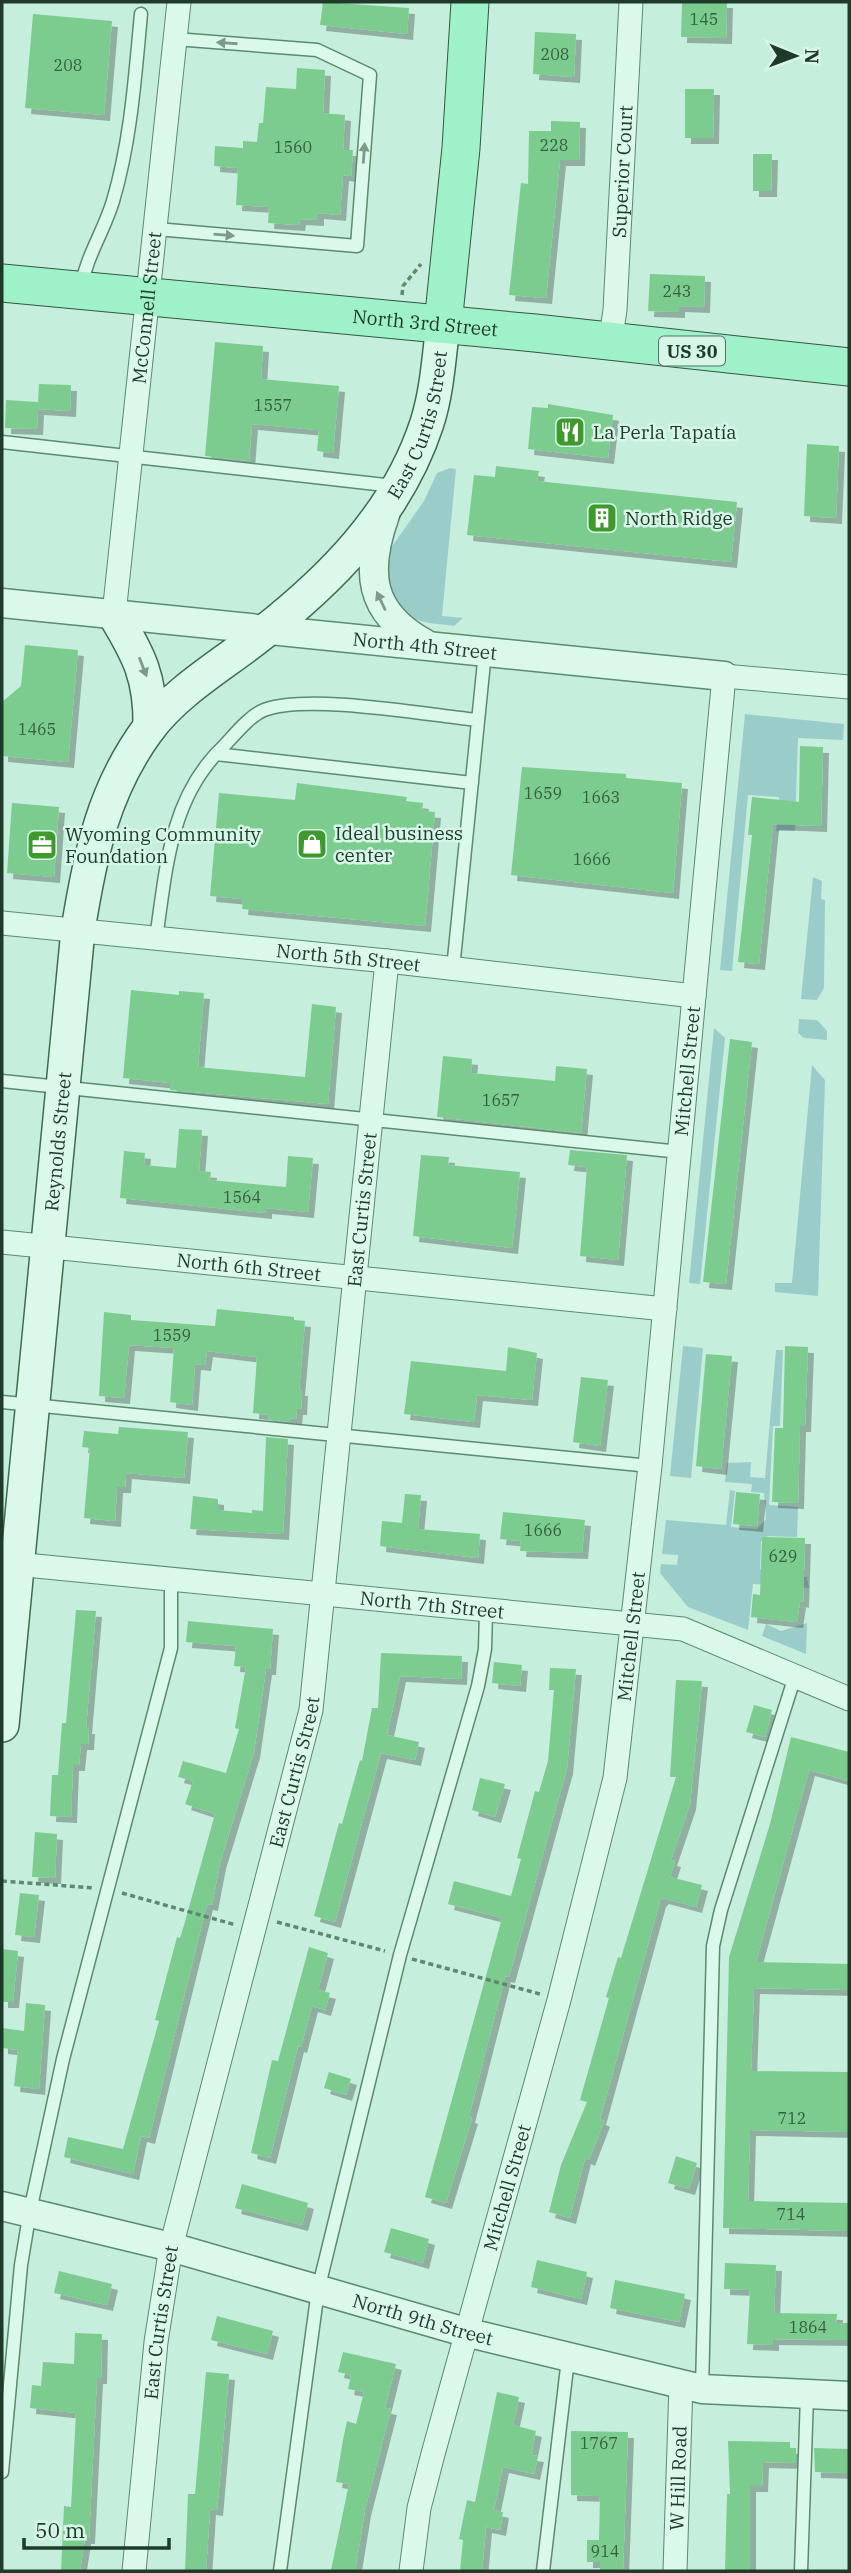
<svg xmlns="http://www.w3.org/2000/svg" width="851" height="2573" viewBox="0 0 851 2573" font-family="'IBM Plex Serif',serif">
<style>
.green{fill:#9acdca}
.building{fill:#7ccc90;filter:url(#shadow)}
.lines{fill:none;stroke-linecap:round;stroke-linejoin:round}
.service-casing{stroke:#5c8a6c;stroke-width:15}
.minor-casing{stroke:#5c8a6c;stroke-width:25}
.tertiary-casing{stroke:#5c8a6c;stroke-width:31}
.secondary-casing{stroke:#3f6c4e;stroke-width:36}
.primary-casing{stroke:#30583c;stroke-width:39}
.path{stroke:#5c8a6c;stroke-width:3.5;stroke-dasharray:5 3.5;stroke-linecap:butt}
.service{stroke:#daf9ea;stroke-width:12}
.minor{stroke:#daf9ea;stroke-width:23}
.tertiary{stroke:#daf9ea;stroke-width:28}
.secondary{stroke:#daf9ea;stroke-width:33}
.primary{stroke:#9ff1c9;stroke-width:37}
.oneway{fill:#7c9a89}
.labels{text-anchor:middle;dominant-baseline:central;stroke-width:5;stroke-linejoin:round;paint-order:stroke}
.number-label{font-size:16px;fill:#365e42}
.shield{fill:#d6f6e7;stroke:#567261;stroke-width:2}
.shield-label{font-size:18px;font-weight:bold;fill:#1f3a28}
.street-label{font-size:19px;fill:#1f3a28;stroke:#d6f6e7}
.poi-label{font-size:19px;fill:#1f3a28;stroke:#d6f6e7;text-anchor:start}
</style>
<defs>
<filter id="shadow"><feDropShadow dx="6" dy="6" stdDeviation="0" flood-color="#0004"/></filter>
</defs>
<rect width="100%" height="100%" fill="#c6eedc"/>
<!-- green -->
<path class="green" d="M450,468L456,469L442,616L463,618L454,626C442,624 428,624 417,620C389,609 379,569 393,545L424,501L437,473Z
M745,714L844,724L843,740L798,738L795,831H776L779,797L748,795L732,971L720,970Z
M813,877L822,881L821,899L825,900L824,988L817,1000L801,999Z
M799,1019L817,1020L827,1031V1040L804,1038L798,1033Z
M714,1028L725,1038L700,1284L689,1283Z
M812,1065L825,1080L818,1296L775,1292V1283H792Z
M683,1346L703,1348L691,1478L670,1476Z
M776,1350H783L780,1426H773L769,1505L798,1507L797,1537L765,1536L782,1541H761L760,1569L782,1570V1577H807L809,1588L753,1584L748,1630L688,1607L660,1573L661,1564L677,1565L678,1555L662,1554L666,1520L726,1525L730,1490L735,1491L731,1527L757,1529L766,1519L764,1493L751,1492L752,1484L725,1482L727,1463L751,1462L750,1477L765,1478Z
M807,1623L806,1654L762,1636L766,1624L781,1631Z"/>
<!-- building -->
<path class="building" d="M323,2L409,8L407,34L320,25Z
M682,2H727L726,38L681,37Z
M33,14L112,21L104,115L25,108Z
M535,32L576,34L574,77L533,74Z
M297,68L325,70L323,113L345,115L343,150H353L351,176L343,175L340,215L318,213V220L300,219L299,225L268,223L269,207L236,205L238,168L214,166L215,146L243,148V141L257,142L259,123H263L266,87L296,89Z
M685,89H714L713,138H685Z
M551,121L580,122L579,160H560L546,298L509,295L521,183L528,184L529,131H551Z
M753,154H772L771,191H753Z
M650,274L705,276L704,307L679,306V312L648,311Z
M215,342L263,346L261,379L339,386L333,453L317,451L319,430L252,424L249,461L205,456Z
M39,384L71,385L70,411L38,409L37,429L5,428L6,400L38,402Z
M548,404L613,415L608,458L528,449L532,407L548,408Z
M807,444L839,446L836,518L804,516Z
M496,466L539,471L537,481L737,502L731,562L467,535L474,475L495,477Z
M25,645L78,650L68,762L2,756V702L21,686Z
M800,746L823,747L821,826L773,824L759,964L738,962L752,835H748L752,797L799,802Z
M522,767L626,774V778L682,783L673,893L511,875Z
M297,783L407,797L406,801L423,803L422,811L435,812L425,926L242,909L243,899L210,896L219,793L295,800Z
M12,803L59,807L54,877L7,873Z
M131,990L179,995V991L204,993L198,1067L305,1077L312,1004L336,1007L328,1104L170,1090L171,1083L123,1078Z
M730,1039L752,1042L726,1284L703,1282Z
M443,1056L472,1059L471,1073L555,1081L556,1066L587,1069L581,1133L437,1117Z
M179,1129L202,1130L199,1171L211,1172L210,1180L286,1187L288,1156L313,1158L308,1212L266,1208V1213L120,1198L124,1151L145,1153L144,1165L176,1168Z
M570,1150L627,1155L618,1260L580,1256L587,1167L568,1165Z
M421,1155L449,1157L448,1165L520,1172L512,1248L413,1236Z
M217,1309L294,1317V1320L305,1321L299,1390H302L301,1409H297L296,1419L290,1418V1422L268,1419L269,1415L253,1413L257,1357L207,1351L205,1365L195,1364L192,1405L170,1402L174,1348L129,1345L124,1398L99,1396L104,1312L131,1315V1320L215,1326Z
M785,1346L808,1347L805,1426H800L798,1503L772,1502L775,1428H783Z
M508,1347L537,1353L532,1400L477,1395L474,1422L404,1414L411,1361L506,1371Z
M706,1354L732,1356L721,1469L696,1466Z
M581,1377L608,1380L600,1446L573,1442Z
M119,1427L188,1432L184,1478L126,1473L125,1487H117L115,1521L84,1518L90,1448L82,1447L84,1431L118,1434Z
M266,1437L288,1439L283,1534L190,1529L193,1496L218,1499V1510L252,1513V1510L263,1511Z
M736,1492L760,1494L757,1526L733,1524Z
M405,1494L421,1495L418,1529L480,1534L478,1558L380,1546L382,1521L402,1523Z
M503,1512L585,1520L582,1553L520,1551L521,1541L500,1539Z
M762,1537L805,1538L803,1602L800,1601L797,1622L751,1617L753,1594L760,1595Z
M76,1610L96,1611L86,1728H89L88,1744H81L79,1765H73L71,1817L50,1816L52,1775H58L62,1723H66Z
M188,1621L273,1629L270,1669H266L254,1752L220,1863L212,1905L207,1904L149,2138L141,2136L133,2174L64,2157L68,2137L123,2149L159,2021L155,2020L177,1937L180,1938L184,1925L215,1814L185,1804L193,1781L178,1777L183,1761L226,1773L239,1729L235,1728L246,1667L234,1666L236,1646L186,1642Z
M381,1653L462,1656L461,1679L400,1676L387,1735L419,1742L415,1760L381,1753L335,1922L314,1916L339,1823L342,1824L360,1760L362,1761L372,1708H378Z
M494,1662L522,1665L520,1686L492,1683Z
M550,1668L576,1669L567,1768L509,1977L505,1976L469,2117L472,2118L446,2203L425,2197L502,1918L448,1904L454,1881L511,1896L521,1859L517,1858L535,1791L539,1792L548,1761L554,1690H549Z
M676,1680L702,1681L690,1804L671,1860L675,1861L670,1877L702,1885L696,1907L663,1898L660,1901L600,2119L604,2121L589,2160L585,2158L570,2218L549,2212L561,2165L587,2102L580,2100L609,1998L606,1997L618,1957L621,1958L676,1777H670Z
M754,1705L772,1710L765,1737L746,1732Z
M791,1737L849,1752V1781L809,1770L756,1962L849,1964V1990L754,1988L751,2071L849,2072V2132L750,2130L748,2201L849,2203V2231L723,2228L729,1957L770,1824Z
M480,1778L505,1784L495,1817L472,1810Z
M35,1832L57,1834L55,1878L32,1877Z
M20,1893L39,1895L34,1937L15,1935Z
M309,1947L328,1953L318,1990L330,1993L325,2010L312,2006L301,2047L298,2046L270,2158L251,2153L272,2060L278,2061Z
M2,1949L18,1951L13,2002H2Z
M26,2003L45,2005L39,2089L14,2086L18,2050L2,2048V2028L24,2031Z
M329,2072L351,2079L346,2095L324,2088Z
M676,2156L697,2163L689,2189L668,2183Z
M242,2184L308,2203L302,2225L235,2208Z
M391,2228L429,2239L423,2263L384,2252Z
M537,2260L587,2272L581,2299L531,2287Z
M725,2263L776,2265L774,2313L837,2314L836,2323H849V2340L773,2339V2345L747,2344L750,2290L724,2289Z
M59,2271L112,2284L107,2305L54,2293Z
M615,2280L685,2294L679,2322L610,2308Z
M217,2316L273,2331L267,2354L211,2340Z
M75,2333L102,2334L101,2378H97L89,2538H85L80,2571H61L64,2506L71,2507L76,2413L30,2408L32,2385L41,2386L43,2362L74,2364Z
M343,2352L396,2364L385,2408L391,2409L365,2510L355,2571L331,2570L349,2484L336,2482L343,2440L347,2421L356,2424L364,2392L348,2389L351,2375L338,2372Z
M206,2372L229,2374L217,2510L210,2509L206,2571H185L188,2494H195Z
M497,2392L519,2397L513,2425L536,2431L531,2455L538,2456L534,2474L503,2467L494,2510L503,2512L500,2530L486,2527L482,2571H460L463,2540L459,2539L467,2500L475,2502Z
M571,2431L628,2432L623,2571H600V2562H587V2540H599L600,2496L571,2495Z
M728,2441L790,2442V2448H796V2463L763,2462L762,2486H750V2571H725L727,2494H730Z
M814,2448L849,2449V2473L815,2472Z"/>
<g class="lines">
<!-- service casing -->
<g class="service-casing">
<path id="service" d="M156,229L357,246L370,75L317,50L175,39
M81,287C87,255 104,231 113,201C131,140 135,77 141,14
M2,442L394,486
M216,754C230,741 247,717 264,710C307,693 428,715 478,720
M156,938C166,872 169,805 216,754L472,783
M453,969L485,652
M2,1081L680,1152
M2,1402L650,1466
M702,2389L713,1946L721,1910L795,1676
M2,2472L21,2265L30,2211L63,2059L171,1648V1579
M280,2571L318,2290L400,1955L478,1686L485,1649L486,1611
M543,2571L568,2359
M801,2571L807,2396"/>
</g>
<!-- minor casing -->
<g class="minor-casing">
<g id="minor">
<path id="s1" d="M610,343L615,310L631,2"/>
<path id="s2" d="M114,614L179,2"/>
<path id="s3" d="M2,923L387,961L694,996"/>
<path id="s4" d="M2,1242L665,1309"/>
<path id="s5" d="M5,1563L683,1629L849,1699"/>
<path id="s6" d="M134,2571L156,2342L171,2247L311,1710L387,961"/>
<path id="s7" d="M411,2571L419,2508L433,2454L559,2000L615,1778L650,1466L724,676L849,687"/>
<path id="s8" d="M675,2571L681,2384"/>
</g>
</g>
<!-- tertiary casing -->
<g class="tertiary-casing">
<g id="tertiary">
<path d="M385,515C365,571 368,612 424,643"/>
<path id="s9" d="M2,603L724,676"/>
<path id="s10" d="M2,2206L171,2247L465,2332L702,2389L849,2396"/>
</g>
</g>
<!-- secondary casing -->
<g class="secondary-casing">
<g id="secondary">
<path d="M114,614C139,655 151,678 150,727"/>
<path id="s11" d="M2,1725L78,930C90,855 103,790 149,728C176,692 220,666 255,639C329,582 397,515 427,423C437,392 439,357 443,324"/>
</g>
</g>
<!-- primary casing -->
<g class="primary-casing">
<g id="primary">
<path id="s12" d="M2,283L535,333L849,367"/>
<path d="M443,324L461,148L470,2"/>
</g>
</g>
<!-- path -->
<path class="path" d="M402,295L403,286L421,264
M2,1881L94,1888
M122,1893L236,1925
M277,1922L385,1951
M412,1959L540,1994"/>
<!-- service -->
<use href="#service" class="service"/>
<!-- minor -->
<use href="#minor" class="minor"/>
<!-- tertiary -->
<use href="#tertiary" class="tertiary"/>
<!-- secondary -->
<use href="#secondary" class="secondary"/>
<!-- primary -->
<use href="#primary" class="primary"/>
</g>
<!-- one-way arrows -->
<defs><path id="oneway-solid" d="M-6-.8H1V-3.2L6.5 0L1 3.2V.8H-6Z" transform="scale(1.75)"/></defs>
<g class="oneway">
<use href="#oneway-solid" transform="translate(227 43) rotate(-176)"/>
<use href="#oneway-solid" transform="translate(364 153) rotate(-86)"/>
<use href="#oneway-solid" transform="translate(224 235) rotate(5)"/>
<use href="#oneway-solid" transform="translate(381 601) rotate(-115)"/>
<use href="#oneway-solid" transform="translate(143 667) rotate(69)"/>
</g>
<!-- icons -->
<defs>
<g id="restaurant-square" transform="scale(1.575)"><rect x="-9" y="-9" width="18" height="18" rx="4" fill="#3f992c" stroke="#d6f6e7"/><path d="M-5-6h1v4h1v-4h1v4h1v-4h1v5L-1.5 .5V6h-2V.5L-5-1ZM5-6V6H3V1.5H1.5Q1.5-4 5-6Z" fill="#fff"/></g>
<g id="building-square" transform="scale(1.575)"><rect x="-9" y="-9" width="18" height="18" rx="4" fill="#3f992c" stroke="#d6f6e7"/><path d="M-4-6H4V6H1V3H-1V6H-4ZM-2.5-4.3h1.7v1.8h-1.7ZM.8-4.3h1.7v1.8H.8ZM-2.5-1h1.7V.8h-1.7ZM.8-1h1.7V.8H.8Z" fill="#fff"/></g>
<g id="shop-square" transform="scale(1.575)"><rect x="-9" y="-9" width="18" height="18" rx="4" fill="#3f992c" stroke="#d6f6e7"/><path d="M-5-2.5h2.3a2.7 3.5 0 0 1 5.4 0H5L5.5 6h-11ZM-1.5-2.5h3a1.5 2.3 0 0 0-3 0Z" fill="#fff"/></g>
<g id="office-square" transform="scale(1.575)"><rect x="-9" y="-9" width="18" height="18" rx="4" fill="#3f992c" stroke="#d6f6e7"/><path d="M-6-3h4V-5.5h4V-3h4V5H-6ZM-1-4.5V-3h2v-1.5ZM-6 0V1H6V0Z" fill="#fff"/></g>
</defs>
<g fill-rule="evenodd">
<use href="#restaurant-square" x="570" y="432"/>
<use href="#building-square" x="602" y="518"/>
<use href="#shop-square" x="312" y="844"/>
<use href="#office-square" x="42" y="845"/>
</g>
<g class="labels">
<!-- number labels -->
<g class="number-label">
<text x="704" y="19">145</text>
<text x="555" y="54">208</text>
<text x="68" y="65">208</text>
<text x="554" y="145">228</text>
<text x="293" y="147">1560</text>
<text x="677" y="291">243</text>
<text x="273" y="405">1557</text>
<text x="37" y="729">1465</text>
<text x="543" y="793">1659</text>
<text x="601" y="797">1663</text>
<text x="592" y="859">1666</text>
<text x="501" y="1100">1657</text>
<text x="242" y="1197">1564</text>
<text x="172" y="1335">1559</text>
<text x="543" y="1530">1666</text>
<text x="783" y="1556">629</text>
<text x="792" y="2118">712</text>
<text x="791" y="2214">714</text>
<text x="808" y="2327">1864</text>
<text x="599" y="2443">1767</text>
<text x="605" y="2551">914</text>
</g>
<!-- shield labels -->
<rect class="shield" x="659" y="336.5" width="66" height="29" rx="5"/>
<g class="shield-label">
<text x="692" y="351">US 30</text>
</g>
<!-- street labels -->
<g class="street-label">
<text stroke="none"><textPath href="#s1" startOffset="172">Superior Court</textPath></text>
<text stroke="none"><textPath href="#s2" startOffset="308">McConnell Street</textPath></text>
<text stroke="none"><textPath href="#s12" startOffset="425">North 3rd Street</textPath></text>
<text stroke="none"><textPath href="#s11" startOffset="1430">East Curtis Street</textPath></text>
<text stroke="none"><textPath href="#s9" startOffset="425">North 4th Street</textPath></text>
<text stroke="none"><textPath href="#s3" startOffset="348">North 5th Street</textPath></text>
<text stroke="none"><textPath href="#s7" startOffset="1530">Mitchell Street</textPath></text>
<text stroke="none"><textPath href="#s11" startOffset="586">Reynolds Street</textPath></text>
<text stroke="none"><textPath href="#s6" startOffset="1384">East Curtis Street</textPath></text>
<text stroke="none"><textPath href="#s4" startOffset="248">North 6th Street</textPath></text>
<text stroke="none"><textPath href="#s5" startOffset="429">North 7th Street</textPath></text>
<text stroke="none"><textPath href="#s7" startOffset="962">Mitchell Street</textPath></text>
<text stroke="none"><textPath href="#s6" startOffset="817">East Curtis Street</textPath></text>
<text stroke="none"><textPath href="#s7" startOffset="396">Mitchell Street</textPath></text>
<text stroke="none"><textPath href="#s10" startOffset="436">North 9th Street</textPath></text>
<text stroke="none"><textPath href="#s6" startOffset="250">East Curtis Street</textPath></text>
<text stroke="none"><textPath href="#s8" startOffset="93">W Hill Road</textPath></text>
</g>
<!-- poi labels -->
<g class="poi-label">
<text x="593" y="432">La Perla Tapatía</text>
<text x="625" y="518">North Ridge</text>
<text x="335" y="833">Ideal business<tspan x="335" dy="22">center</tspan></text>
<text x="65" y="834">Wyoming Community<tspan x="65" dy="22">Foundation</tspan></text>
</g>
</g>
<!-- border -->
<rect width="851" height="2573" fill="none" stroke="#1f3a28" stroke-width="7"/>
<!-- north arrow -->
<g transform="translate(795 56) rotate(91)" stroke="#d6f6e7" stroke-width="5" paint-order="stroke">
<path d="M0-5L12 26L0 18L-12 26Z" fill="#1f3a28"/>
<text y="-10" font-size="19" font-weight="bold" text-anchor="middle" fill="#1f3a28">N</text>
</g>
<!-- scale -->
<path d="M24 2538v10h145v-10" fill="none" stroke="#1f3a28" stroke-width="3.5"/>
<text x="35" y="2538" font-size="21" fill="#1f3a28" stroke="#d6f6e7" stroke-width="5" paint-order="stroke">50 m</text>
</svg>
